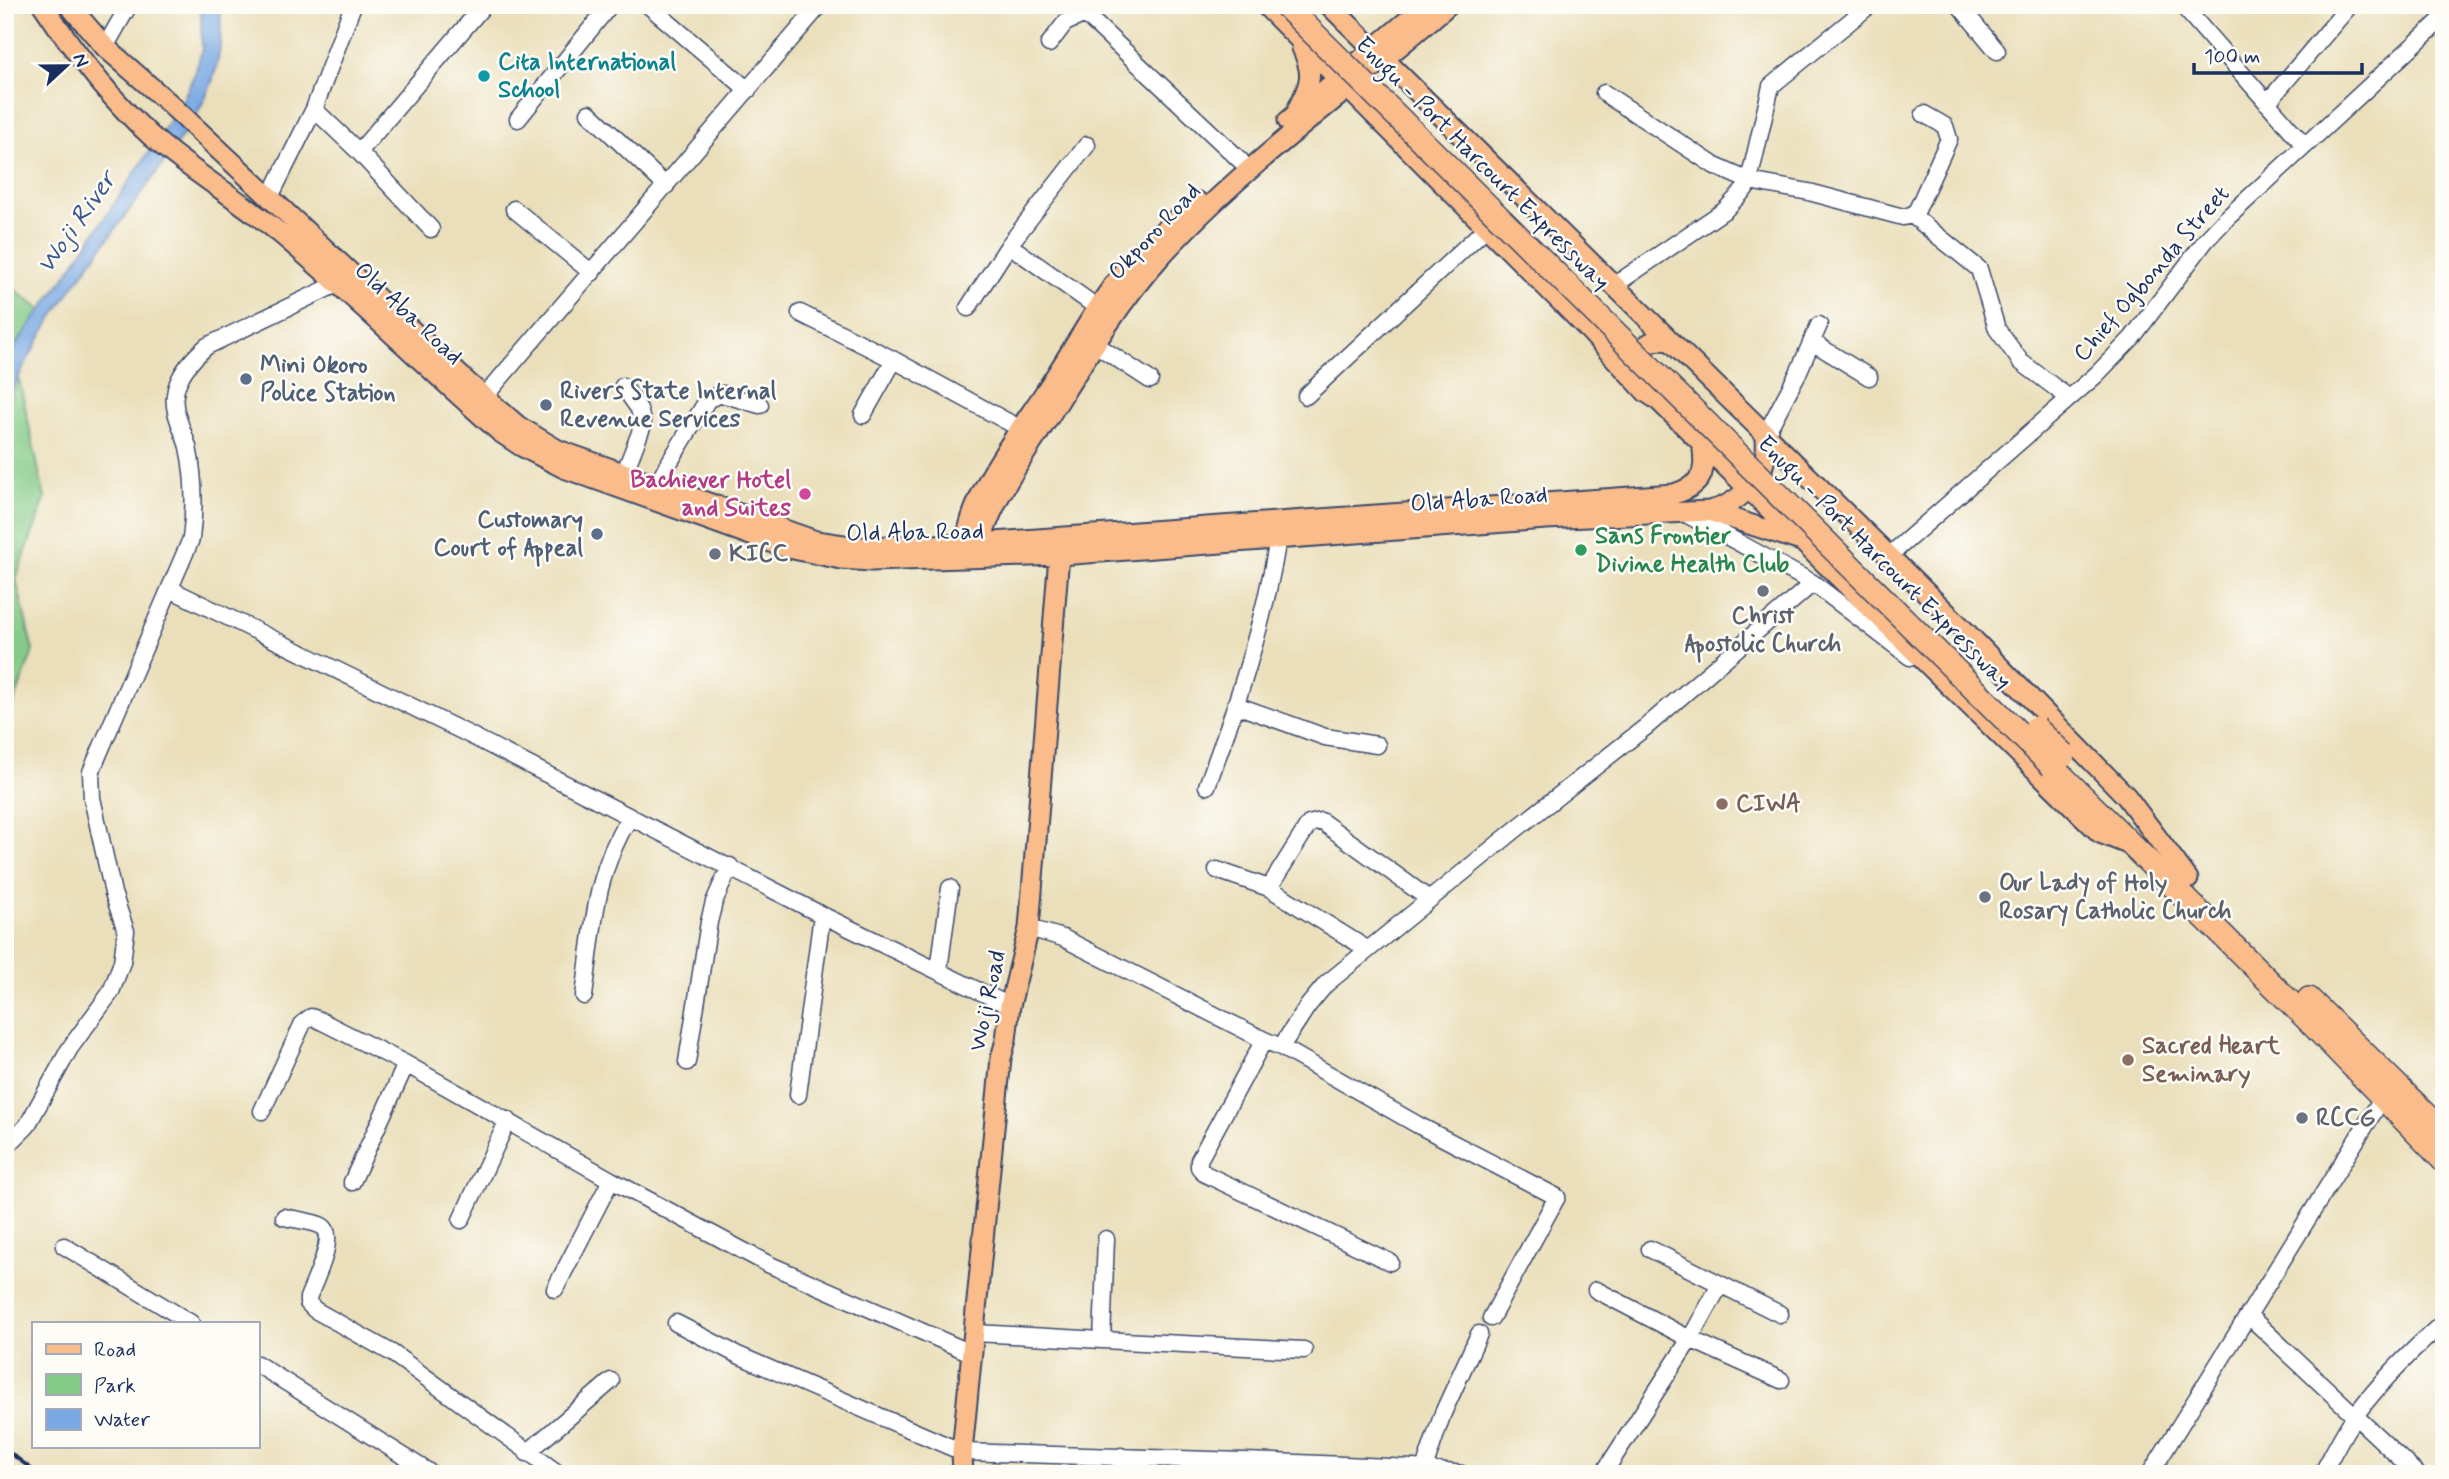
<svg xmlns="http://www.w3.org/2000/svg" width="2449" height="1479" viewBox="0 0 2449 1479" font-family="Mynerve,sans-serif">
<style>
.green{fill:#84cb87;stroke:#507d72;stroke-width:2}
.water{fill:#79a8e3;stroke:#4a6ca0;stroke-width:2}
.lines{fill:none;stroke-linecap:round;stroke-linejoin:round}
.minor-casing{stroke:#3a496c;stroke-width:19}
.major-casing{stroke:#3a496c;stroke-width:23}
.highway-casing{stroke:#3a496c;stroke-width:26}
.minor{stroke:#fff;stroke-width:16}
.major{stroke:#f9bc8a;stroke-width:19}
.highway{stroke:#f9bc8a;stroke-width:23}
.rail{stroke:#1b2f5e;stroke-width:3.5}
.highway-bridge-casing{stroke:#3a496c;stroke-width:26;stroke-linecap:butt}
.highway-bridge{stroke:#f9bc8a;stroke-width:23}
.culture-dot{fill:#0f9aa8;stroke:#fdfcf7;stroke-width:2.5}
.service-dot{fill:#5c6f8a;stroke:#fdfcf7;stroke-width:2.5}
.hotel-dot{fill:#d1479c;stroke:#fdfcf7;stroke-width:2.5}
.leisure-dot{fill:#2e9e5b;stroke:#fdfcf7;stroke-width:2.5}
.worship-dot{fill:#6b7280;stroke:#fdfcf7;stroke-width:2.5}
.education-dot{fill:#8d6e63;stroke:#fdfcf7;stroke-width:2.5}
.labels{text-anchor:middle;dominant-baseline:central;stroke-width:5;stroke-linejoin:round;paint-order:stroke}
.culture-label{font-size:24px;font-weight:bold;fill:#0d838f;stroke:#fdfcf7;text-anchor:start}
.street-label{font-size:24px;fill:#1b2f5e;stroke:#fdfcf7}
.service-label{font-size:24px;font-weight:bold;fill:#4e5e75;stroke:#fdfcf7;text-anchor:start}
.hotel-label{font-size:24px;font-weight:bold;fill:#b23c85;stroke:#fdfcf7;text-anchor:end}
.leisure-label{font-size:24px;font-weight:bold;fill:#27864d;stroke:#fdfcf7;text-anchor:start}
.worship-label{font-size:24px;font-weight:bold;fill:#5b616d;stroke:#fdfcf7;text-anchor:start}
.education-label{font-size:24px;font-weight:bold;fill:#785e54;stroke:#fdfcf7;text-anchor:start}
.water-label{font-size:26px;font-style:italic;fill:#3c598d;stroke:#fdfcf7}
</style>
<rect width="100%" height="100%" fill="#fdfcf7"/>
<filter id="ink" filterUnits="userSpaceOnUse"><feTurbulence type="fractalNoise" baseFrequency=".0143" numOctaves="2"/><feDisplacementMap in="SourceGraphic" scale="14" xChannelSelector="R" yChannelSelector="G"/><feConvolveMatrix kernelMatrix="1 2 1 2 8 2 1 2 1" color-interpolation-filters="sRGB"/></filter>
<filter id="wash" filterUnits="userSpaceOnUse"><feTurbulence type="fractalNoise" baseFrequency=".00686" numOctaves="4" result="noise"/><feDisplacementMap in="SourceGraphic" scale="28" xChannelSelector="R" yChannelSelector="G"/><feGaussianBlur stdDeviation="1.57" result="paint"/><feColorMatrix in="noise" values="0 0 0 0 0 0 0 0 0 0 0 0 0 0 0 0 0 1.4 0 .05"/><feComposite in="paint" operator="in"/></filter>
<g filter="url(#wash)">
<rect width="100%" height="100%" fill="#eadfba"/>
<!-- green -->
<path class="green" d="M5,282L41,310L16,345L5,369Z
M18,375L45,499L16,579L33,651L5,727V408Z"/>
<!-- water -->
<path class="water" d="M201,5H219C223,31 221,54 213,79C201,115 173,148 152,179C100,252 38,324 5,408V369L16,345L70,270L181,104L196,71L202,49Z"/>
</g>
<g filter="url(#ink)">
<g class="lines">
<!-- minor casing -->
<g class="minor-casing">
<path id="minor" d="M648,5L748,90
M1959,5L1997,51
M2182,5L2305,146
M1049,44L1065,23L1085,14L1241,161
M105,47L129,5
M1604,93L1715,166L1749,181L1809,192L1903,217L1912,215L1917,210L1949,139L1945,126L1924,114
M2267,103L2350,5
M314,109L359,152L431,229
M589,113L666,186
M518,119L610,5
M359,152L484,5
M270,197L314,109L353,5
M514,209L592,273
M1912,215L1979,269L1997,329L2021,362L2069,398
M1009,245L1098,308
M1613,286L1725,210L1745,189L1749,181L1771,86L1870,5
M968,308L1009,245L1087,145
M800,313L894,360L1021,429
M1812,342L1869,377
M1095,344L1150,380
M623,386L639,409L643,425L624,474
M1306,396L1487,227
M484,397L820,5
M863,415L894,360
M1766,434L1798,373L1819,325
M655,486L708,399L722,394L760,405
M1682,512L1813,583L1910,657
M1890,555L2096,375L2132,338L2206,240L2227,218L2444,17
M170,589L466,733L822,915L1010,1006
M1236,705L1325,737L1377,745
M1207,786C1237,705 1264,624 1278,539
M1217,870L1269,888L1367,949
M1269,888L1309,824L1321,821L1429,899
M1029,928L1063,938L1264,1040L1281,1047L1418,1125L1557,1197L1491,1318
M939,970L950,888
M584,996C593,932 594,872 630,817
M1264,1040L1199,1160V1167L1205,1174L1390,1262
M1281,1047L1307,1007L1326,984L1515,830L1647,726L1813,583
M687,1062L709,922L714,902L730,866
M798,1095L822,915
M262,1111L303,1023L311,1017L317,1019L406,1064L611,1180L768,1264L973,1354
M5,1148L27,1126L70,1048L111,992L122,962L126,931L113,893L92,798L91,772L191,539C195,507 195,479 188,447C184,432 172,411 175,395C177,376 193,358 207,346L345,280
M352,1182L406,1064
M284,1217C296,1220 312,1221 322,1226C338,1235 313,1284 308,1298V1303L315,1310L392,1353L559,1474
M461,1220L508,1120
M64,1246L191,1323
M1650,1249L1780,1314
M555,1289L611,1180
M1596,1290L1690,1339L1781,1380
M2248,1315L2417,1474
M676,1323L738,1355L962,1452L1274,1462L1413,1468L1462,1474
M975,1333L1102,1340L1106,1239
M1102,1340L1304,1350
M257,1364L432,1474
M527,1453L611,1381
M1424,1469L1443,1413L1479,1334
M1119,1474L1121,1456
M1603,1474L1690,1339L1720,1285
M2150,1474L2383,1097
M2322,1474C2333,1454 2344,1431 2357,1413C2383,1379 2412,1350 2444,1322"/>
</g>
<!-- major casing -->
<g class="major-casing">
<path id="major" d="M43,5C75,53 109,98 151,136C194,174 244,202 287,239C360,301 428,369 500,432L521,446L564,468L784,547L841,559L871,561L1060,555L1546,519L1709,511C1734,506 1760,484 1765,458C1767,450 1766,442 1766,434
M69,5L105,47L170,104L468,383L518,426L558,450L816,541L857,547L965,544L1674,494C1703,485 1707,472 1702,443
M1265,5L1588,329L1646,392L1658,400L2100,833L2128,844
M1329,5L1958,624L2126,796L2188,879
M1298,108C1311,83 1314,74 1302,48
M1288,121L1426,5
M1639,370L1637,356C1646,343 1653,338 1670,341
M1709,511L1798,540
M966,553C963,501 1024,426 1051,383C1078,342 1102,296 1134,259C1153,236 1177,221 1198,202
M978,555C987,506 1019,464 1045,423C1081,366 1115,307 1160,257C1245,162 1353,89 1448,5
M963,1474L962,1452L1001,1058L1006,1040L1010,1006L1029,928L1060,543"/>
</g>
<!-- highway casing -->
<g class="highway-casing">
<path id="highway" d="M2052,766L2309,1021L2444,1161
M2309,999L2444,1132"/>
</g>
<!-- minor -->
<use href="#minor" class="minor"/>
<!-- major -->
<use href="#major" class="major"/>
<!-- highway -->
<use href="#highway" class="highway"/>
<!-- rail -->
<path class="rail" d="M5,1449L38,1474"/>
<!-- highway-bridge casing -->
<g class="highway-bridge-casing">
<path id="highway-bridge" d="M1285,5L2052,766
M2036,728L2064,755"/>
</g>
<!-- highway-bridge -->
<use href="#highway-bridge" class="highway-bridge"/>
</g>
</g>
<!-- markers -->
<circle class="culture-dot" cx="484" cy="76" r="7"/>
<g class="service-dot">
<circle cx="246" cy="379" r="7"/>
<circle cx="546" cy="405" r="7"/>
<circle cx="597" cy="534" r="7"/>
</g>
<circle class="hotel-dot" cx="805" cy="494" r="7"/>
<circle class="leisure-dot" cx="1581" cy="550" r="7"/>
<g class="worship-dot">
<circle cx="715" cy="554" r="7"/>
<circle cx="1763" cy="591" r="7"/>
<circle cx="1985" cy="897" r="7"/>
<circle cx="2302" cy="1118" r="7"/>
</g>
<g class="education-dot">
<circle cx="1722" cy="804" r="7"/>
<circle cx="2128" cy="1060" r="7"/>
</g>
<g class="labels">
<!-- culture labels -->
<g class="culture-label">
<text x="498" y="62">Cita International<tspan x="498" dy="28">School</tspan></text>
</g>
<!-- street labels -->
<g class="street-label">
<text transform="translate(1482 164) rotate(45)">Enugu - Port Harcourt Expressway</text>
<text transform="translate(1155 232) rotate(-47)">Okporo Road</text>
<text transform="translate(2152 274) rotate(-49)">Chief Ogbonda Street</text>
<text transform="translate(408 314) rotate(43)">Old Aba Road</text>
<text transform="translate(1479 500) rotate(-4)">Old Aba Road</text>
<text transform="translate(915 533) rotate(-1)">Old Aba Road</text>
<text transform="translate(1884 563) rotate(45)">Enugu - Port Harcourt Expressway</text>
<text transform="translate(988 1001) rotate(-78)">Woji Road</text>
</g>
<!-- service labels -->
<g class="service-label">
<text x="260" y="365">Mini Okoro<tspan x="260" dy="28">Police Station</tspan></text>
<text x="560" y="391">Rivers State Internal<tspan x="560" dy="28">Revenue Services</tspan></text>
<text x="583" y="520" text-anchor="end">Customary<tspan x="583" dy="28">Court of Appeal</tspan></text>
</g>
<!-- hotel labels -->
<g class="hotel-label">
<text x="791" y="480">Bachiever Hotel<tspan x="791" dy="28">and Suites</tspan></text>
</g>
<!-- leisure labels -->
<g class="leisure-label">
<text x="1595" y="536">Sans Frontier<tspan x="1595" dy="28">Divine Health Club</tspan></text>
</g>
<!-- worship labels -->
<g class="worship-label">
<text x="729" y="554">KICC</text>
<text x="1763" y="616" text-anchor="middle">Christ<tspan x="1763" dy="28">Apostolic Church</tspan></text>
<text x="1999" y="883">Our Lady of Holy<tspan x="1999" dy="28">Rosary Catholic Church</tspan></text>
<text x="2316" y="1118">RCCG</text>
</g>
<!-- education labels -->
<g class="education-label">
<text x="1736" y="804">CIWA</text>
<text x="2142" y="1046">Sacred Heart<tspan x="2142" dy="28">Seminary</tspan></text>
</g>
<!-- water labels -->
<g class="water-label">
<text transform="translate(77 223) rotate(-55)">Woji River</text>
</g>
</g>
<!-- margin -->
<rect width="2449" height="1479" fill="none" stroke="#fdfcf7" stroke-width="28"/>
<!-- legend -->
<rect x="32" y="1322" width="228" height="126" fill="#fdfcf7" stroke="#a3aaba" stroke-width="2"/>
<rect x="46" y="1344" width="35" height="10" fill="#f9bc8a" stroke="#a3aaba" stroke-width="2"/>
<text x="94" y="1356" font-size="21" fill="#1b2f5e">Road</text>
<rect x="46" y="1374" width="35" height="21" fill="#84cb87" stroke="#a3aaba" stroke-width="2"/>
<text x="94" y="1392" font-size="21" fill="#1b2f5e">Park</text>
<rect x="46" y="1409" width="35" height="21" fill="#79a8e3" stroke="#a3aaba" stroke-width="2"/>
<text x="94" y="1426" font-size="21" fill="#1b2f5e">Water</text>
<!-- north arrow -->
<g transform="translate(66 66) rotate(68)" stroke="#fdfcf7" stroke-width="5" paint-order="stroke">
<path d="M0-5L12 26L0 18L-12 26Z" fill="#1b2f5e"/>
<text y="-10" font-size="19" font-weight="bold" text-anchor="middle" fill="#1b2f5e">N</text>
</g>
<!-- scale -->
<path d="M2194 63v10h168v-10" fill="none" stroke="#1b2f5e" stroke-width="3.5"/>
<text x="2204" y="63" font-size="21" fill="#1b2f5e" stroke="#fdfcf7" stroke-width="5" paint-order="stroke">100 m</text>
</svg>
